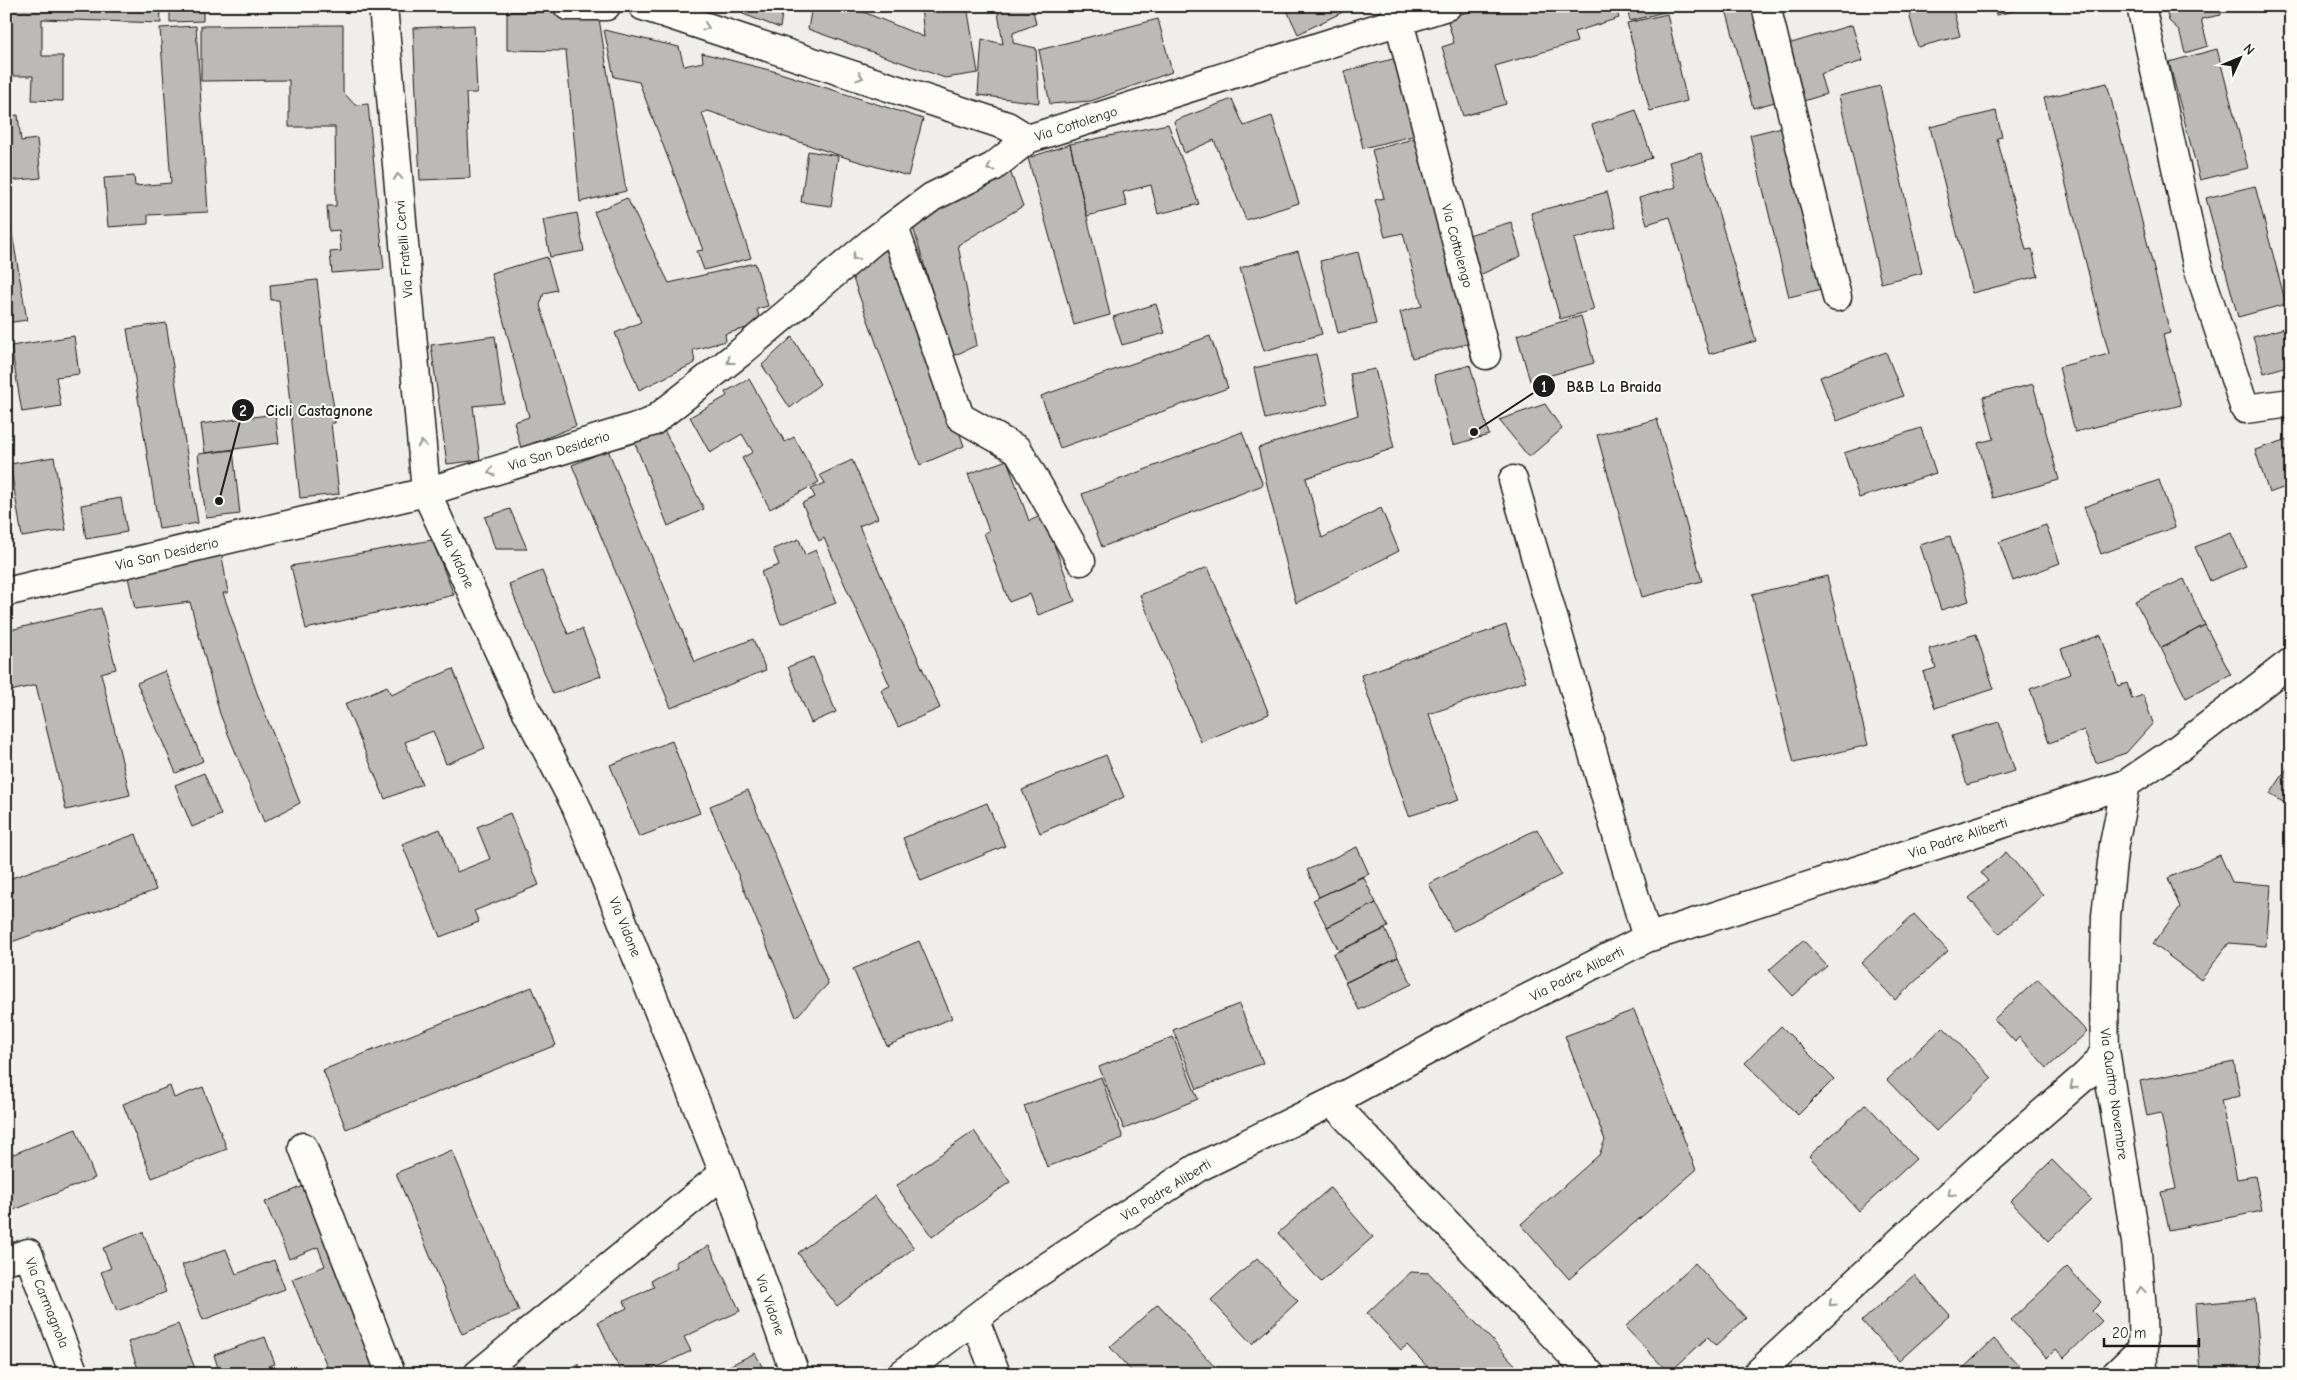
<svg xmlns="http://www.w3.org/2000/svg" width="2297" height="1380" viewBox="0 0 2297 1380" font-family="'Comic Neue',sans-serif">
<style>
.building{fill:#bbbab6;stroke:#1c1c1c}
.lines{fill:none;stroke-linecap:round;stroke-linejoin:round}
.minor-casing{stroke:#1c1c1c;stroke-width:31}
.minor{stroke:#fdfcf7;stroke-width:28}
.oneway{stroke:#989794}
.labels{text-anchor:middle;dominant-baseline:central;stroke-width:4;stroke-linejoin:round;paint-order:stroke}
.street-label{font-size:14px;fill:#1c1c1c;stroke:#fdfcf7}
.leader{fill:none;stroke:#1c1c1c;stroke-width:2}
.callout-dot{fill:#1c1c1c;stroke:#fdfcf7;stroke-width:2}
.mark-label{font-size:15px;text-anchor:middle;font-weight:bold;fill:#fff}
.callout-label{font-size:15px;text-anchor:middle;font-weight:bold;fill:#1c1c1c;stroke:#fdfcf7;stroke-width:4;stroke-linejoin:round;paint-order:stroke}
</style>
<rect width="100%" height="100%" fill="#f0eeea"/>
<filter id="ink" filterUnits="userSpaceOnUse"><feTurbulence type="fractalNoise" baseFrequency=".02" numOctaves="2"/><feDisplacementMap in="SourceGraphic" scale="10" xChannelSelector="R" yChannelSelector="G"/><feConvolveMatrix kernelMatrix="1 2 1 2 8 2 1 2 1" color-interpolation-filters="sRGB"/></filter>
<g filter="url(#ink)">
<!-- building -->
<path class="building" d="M6,6H160L161,23L42,19V56H63V101L32,100L33,76H6Z
M170,6H203V21L170,22Z
M743,6H783L780,28L743,14Z
M812,6H849L924,37L921,6H967L978,73L945,78L808,29Z
M997,6H1032L1036,24L1013,33V43L1036,48L1039,103L978,95L982,39L1003,44Z
M1285,6H1355L1298,34Z
M1488,6H1615L1619,18L1574,32L1577,42L1495,66L1506,104L1463,116L1442,47L1454,43L1447,18Z
M1626,6H1663L1664,12L1630,21Z
M1666,6H1684L1667,11Z
M1725,6H1757L1782,100L1753,108Z
M1907,6H1952L1960,36L1918,47Z
M1994,6H2035L1996,15Z
M2165,6H2219L2221,15L2201,19L2208,46L2185,53L2179,30L2169,21Z
M507,12H598L626,191L580,202L566,51L507,50Z
M1667,14L1687,101L1650,111L1627,23Z
M1158,19L1172,72L1091,101L1050,104L1039,50Z
M343,25V92L355,105L368,104L384,269L332,273L330,252L341,251L339,230L329,231L327,206H336L335,127H289V80L201,81V26Z
M474,25L477,93H466L470,178L420,180L413,28Z
M1852,25L1863,61L1820,74L1826,94L1794,104L1778,47Z
M196,26L208,212L148,215V224L108,227L104,178L134,176L135,186L171,183L160,28Z
M604,30L679,47L684,66L703,62L702,53L777,72L923,119L908,176L847,158L708,111L702,113L751,258L704,270L697,251L703,250L639,82L614,77Z
M2217,49L2248,168L2200,180L2169,62Z
M1401,57L1421,134L1363,148L1344,71Z
M2107,83L2170,333L2163,335L2181,405L2075,432L2059,367L2109,354L2044,98Z
M1880,86L1922,273L1881,283L1839,96Z
M1232,99L1244,126L1272,116L1299,203L1246,220L1214,140L1184,153L1174,121Z
M1636,110L1652,158L1608,172L1592,125Z
M1996,111L2002,137L1997,138L2026,250L2032,249L2038,276L1972,293L1930,127Z
M18,115L21,141L37,139L41,178L6,181V116Z
M1168,124L1199,204L1158,214L1151,185L1123,192L1127,206L1087,216L1070,144Z
M1790,125L1830,287L1789,297L1750,135Z
M1420,137L1474,342L1412,358L1400,312L1422,306L1403,233L1385,237L1375,200L1384,198L1372,150Z
M1070,144L1110,315L1074,325L1028,158Z
M808,151L838,156L831,206L801,202Z
M1701,153L1756,341L1709,354L1670,217L1647,224L1639,198L1676,187L1669,162Z
M1010,171L1023,206L958,245L977,345L951,357L911,220Z
M2255,186L2286,304L2238,317L2206,198Z
M1607,192L1616,227L1574,239L1594,310L1560,319L1531,213Z
M627,198L669,283L755,263L768,306L757,309L761,324L725,334L726,341L693,350L695,363L639,390L615,333L641,322L594,212Z
M577,213L584,251L550,257L543,220Z
M1511,222L1521,256L1471,279L1462,237Z
M6,233H12L27,320L6,323Z
M893,243L964,446L920,465L851,273Z
M1298,251L1322,334L1264,351L1240,268Z
M1358,252L1376,324L1338,333L1320,261Z
M547,257L557,290L544,293L540,305L576,426L521,448L514,422L529,417L491,273Z
M317,280L327,369L335,413V423H331L339,494L300,498L279,300H271L270,285Z
M1156,304L1165,333L1122,345L1113,317Z
M1581,316L1594,363L1530,381L1517,335Z
M166,323L198,523L159,529L127,329Z
M2291,326V365L2264,373L2253,337Z
M74,336L79,374L56,377L61,406L22,412L11,346Z
M495,336L504,403L473,406L480,460L447,464L431,345Z
M1210,336L1228,388L1060,448L1041,396Z
M792,337L820,384L790,408L762,365Z
M1886,352L1903,396L1837,421L1820,377Z
M1316,354L1328,404L1265,419L1254,368Z
M1470,365L1489,435L1453,445L1434,375Z
M1375,369L1394,448L1306,478L1322,538L1381,508L1399,551L1296,603L1258,448L1358,415L1350,374Z
M749,379L785,442L794,437L819,482L770,509L742,458L753,452L742,434L710,453L690,417L727,396L725,392Z
M2033,384L2059,480L1993,498L1978,443L1994,439L1983,397Z
M1545,404L1562,429L1529,457L1499,420Z
M275,414L279,443L205,453L201,424Z
M1657,419L1702,581L1642,597L1597,435Z
M662,426L704,509L668,526L634,441Z
M1921,428L1936,473L1859,498L1844,453Z
M1242,432L1263,485L1102,547L1082,494Z
M2291,438V485L2269,493L2255,450Z
M233,450L240,514L206,518L198,454Z
M608,450L695,662L753,639L766,670L671,708L572,465Z
M54,457L66,530L22,537L10,464Z
M852,460L878,518L859,526L940,708L898,727L881,690L890,686L824,538L819,541L802,503L815,497L811,489L825,483L820,475Z
M1007,460L1029,521L1043,515L1075,601L1038,615L1030,594L1009,602L984,533L989,531L968,474Z
M2159,480L2175,527L2101,554L2084,507Z
M121,498L127,532L86,539L81,505Z
M510,509L527,549H495L485,517Z
M2291,518V539L2285,520Z
M2046,525L2060,563L2013,581L1999,542Z
M2231,533L2246,566L2210,581L2195,547Z
M1950,536L1969,601L1941,610L1920,545Z
M799,539L805,555L816,550L836,603L781,624L761,572L779,565L773,549Z
M432,540L454,595L306,629L291,566Z
M222,556L228,593H223L257,693L300,803L264,822L220,714L190,602L135,609L126,568Z
M1208,567L1269,714L1201,742L1140,595Z
M542,571L568,634L582,629L601,676L553,694L509,584Z
M1827,576L1868,745L1794,763L1752,594Z
M2184,579L2205,625L2161,648L2135,601Z
M101,608L116,669L101,673L130,795L66,810L36,685L11,691L6,671V631Z
M1506,625L1526,681L1429,714L1459,800L1409,816L1361,675Z
M2205,625L2231,675L2186,698L2161,648Z
M1976,634L1994,689L1935,708L1923,672L1936,668L1929,649Z
M2101,635L2118,686L2127,683L2132,699L2143,695L2153,723L2126,753L2096,763L2084,730L2049,743L2030,689L2070,674L2061,649Z
M813,657L836,712L811,723L788,667Z
M453,669L485,748L446,764L433,731L405,742L422,784L385,799L345,704L387,686L391,695Z
M165,671L203,761L176,773L137,683Z
M1999,722L2015,771L1967,785L1952,736Z
M672,741L700,813L639,837L610,765Z
M1106,755L1124,797L1040,833L1022,790Z
M2291,763V807L2270,794Z
M204,773L221,815L192,827L175,785Z
M748,790L828,984L796,1017L710,806Z
M987,803L1005,846L921,881L903,838Z
M510,813L539,885L474,911L479,922L440,937L402,844L440,829L457,872L490,859L477,827Z
M1537,829L1561,875L1453,931L1429,884Z
M136,834L156,890L6,944V880Z
M1357,847L1369,874L1319,897L1307,870Z
M2006,852L2043,895L1999,934L1969,898L1988,881L1981,873Z
M2220,855L2232,882L2271,885L2266,946L2229,943L2201,980L2153,944L2180,907L2168,878Z
M1363,876L1376,903L1327,927L1313,900Z
M1376,903L1388,927L1339,951L1327,927Z
M1914,914L1948,951L1895,1000L1861,963Z
M1385,929L1398,957L1346,982L1333,954Z
M1803,940L1827,966L1793,996L1769,970Z
M919,941L952,1018L887,1046L853,969Z
M1398,957L1412,984L1359,1010L1345,983Z
M2038,979L2087,1032L2047,1068L2019,1037L2015,1042L1994,1019Z
M532,987L556,1045L346,1129L323,1070Z
M1239,1004L1263,1063L1197,1089L1173,1030Z
M1634,1010L1696,1170L1569,1279L1521,1224L1599,1155L1605,1140L1565,1036Z
M1781,1026L1834,1079L1798,1115L1745,1063Z
M1943,1027L1992,1078L1936,1131L1887,1080Z
M1173,1037L1198,1099L1124,1129L1099,1067Z
M2234,1062L2240,1096L2221,1100L2237,1179L2255,1176L2262,1211L2169,1230L2161,1192L2176,1189L2161,1113L2147,1116L2140,1081Z
M1101,1077L1123,1138L1047,1167L1024,1106Z
M170,1086L174,1098L203,1087L227,1149L152,1178L123,1104Z
M1866,1104L1916,1159L1859,1211L1809,1156Z
M76,1129L95,1178L6,1213V1157Z
M974,1131L1010,1182L932,1237L896,1186Z
M452,1150L519,1311L462,1334L396,1173Z
M2052,1160L2091,1200L2049,1241L2010,1201Z
M311,1183L389,1374H330L292,1279L325,1266L318,1247L289,1259L265,1202Z
M1330,1188L1373,1237L1321,1282L1278,1233Z
M875,1196L914,1248L837,1306L798,1253Z
M143,1232L166,1292L117,1311L101,1272L111,1268L103,1248Z
M709,1246L740,1311L684,1337L691,1351L642,1374H622L598,1322L627,1308L624,1301L654,1287L651,1280L677,1267L675,1262Z
M226,1249L236,1274L274,1260L285,1289L203,1320L182,1265Z
M1257,1258L1298,1301L1252,1344L1211,1300Z
M1695,1263L1746,1318L1716,1346L1708,1337L1669,1373L1625,1327Z
M2067,1267L2101,1302L2092,1311L2102,1321L2064,1358L2056,1349L2047,1358L2011,1320Z
M1411,1272L1429,1273L1521,1371L1519,1374H1434L1407,1345L1401,1350L1367,1313Z
M1914,1275L1950,1315L1899,1361L1862,1321Z
M2255,1299L2261,1369L2200,1374L2195,1304Z
M1158,1304L1221,1374H1134L1110,1347Z
M178,1324L197,1374H140L128,1342Z
M265,1337L275,1364L265,1367L267,1374H220L214,1355Z
M1994,1339L2027,1374H1957Z
M755,1353L766,1374H713Z
M578,1364L583,1374H559Z"/>
<g class="lines">
<!-- minor casing -->
<g class="minor-casing">
<path id="minor" d="M383,6L426,492L524,706L576,806L724,1173L795,1374
M568,6H606
M643,6L1007,126L1028,139
M1395,6L1486,355
M1766,6L1837,297
M2141,6L2197,264L2245,409L2291,403
M894,227L960,417L1018,450L1081,561
M1513,480L1647,938
M6,592L426,492L652,422L741,352L873,241L932,197L993,167L1028,139L1447,6
M2126,784L2114,844L2106,916L2104,1007L2105,1050L2136,1242L2142,1310L2143,1374
M1332,1102L1590,1374
M303,1147L391,1374
M6,1260L28,1253L74,1374
M975,1320L996,1374
M478,1374L724,1173
M902,1374L1012,1290L1197,1168L1332,1102L1478,1023L1647,938L2126,784L2179,748L2291,662
M1757,1374L1978,1169L2086,1075L2098,1063L2105,1050
M2116,1374L2143,1348"/>
</g>
<!-- minor -->
<use href="#minor" class="minor"/>
</g>
<!-- one-way arrows -->
<defs><path id="oneway-chevron" d="M-2-3.5L2.5 0L-2 3.5" fill="none" stroke-width="1.6" stroke-linecap="round" stroke-linejoin="round" transform="scale(1.25)"/></defs>
<g class="oneway">
<use href="#oneway-chevron" transform="translate(706 27) rotate(18)"/>
<use href="#oneway-chevron" transform="translate(860 77) rotate(18)"/>
<use href="#oneway-chevron" transform="translate(990 168) rotate(150)"/>
<use href="#oneway-chevron" transform="translate(398 177) rotate(-95)"/>
<use href="#oneway-chevron" transform="translate(855 257) rotate(140)"/>
<use href="#oneway-chevron" transform="translate(730 361) rotate(142)"/>
<use href="#oneway-chevron" transform="translate(422 444) rotate(-95)"/>
<use href="#oneway-chevron" transform="translate(491 472) rotate(163)"/>
<use href="#oneway-chevron" transform="translate(2073 1086) rotate(141)"/>
<use href="#oneway-chevron" transform="translate(1951 1193) rotate(137)"/>
<use href="#oneway-chevron" transform="translate(2141 1290) rotate(-95)"/>
<use href="#oneway-chevron" transform="translate(1832 1303) rotate(137)"/>
</g>
</g>
<g class="labels">
<!-- street labels -->
<g class="street-label">
<text transform="translate(1076 124) rotate(-18)">Via Cottolengo</text>
<text transform="translate(1457 246) rotate(75)">Via Cottolengo</text>
<text transform="translate(404 249) rotate(-95)">Via Fratelli Cervi</text>
<text transform="translate(559 451) rotate(-17)">Via San Desiderio</text>
<text transform="translate(167 554) rotate(-13)">Via San Desiderio</text>
<text transform="translate(457 559) rotate(65)">Via Vidone</text>
<text transform="translate(1958 838) rotate(-18)">Via Padre Aliberti</text>
<text transform="translate(625 927) rotate(68)">Via Vidone</text>
<text transform="translate(1577 974) rotate(-27)">Via Padre Aliberti</text>
<text transform="translate(2114 1094) rotate(82)">Via Quattro Novembre</text>
<text transform="translate(1166 1190) rotate(-32)">Via Padre Aliberti</text>
<text transform="translate(47 1303) rotate(68)">Via Carmagnola</text>
<text transform="translate(770 1305) rotate(71)">Via Vidone</text>
</g>
</g>
<!-- callouts -->
<path class="leader" d="M1474 432L1544 386M219 501L243 410"/>
<g class="callout-dot">
<circle cx="1474" cy="432" r="5"/>
<circle cx="219" cy="501" r="5"/>
<circle cx="1544" cy="386" r="12"/>
<circle cx="243" cy="410" r="12"/>
</g>
<g class="mark-label">
<text x="1544" y="392">1</text>
<text x="243" y="416">2</text>
</g>
<g class="callout-label">
<text x="1614" y="392">B&amp;B La Braida</text>
<text x="319" y="416">Cicli Castagnone</text>
</g>
<!-- margin -->
<rect width="2297" height="1380" fill="none" stroke="#fdfcf7" stroke-width="25"/>
<rect x="12" y="12" width="2272" height="1355" fill="none" stroke="#1c1c1c" stroke-width="2" filter="url(#ink)"/>
<!-- north arrow -->
<g transform="translate(2240 58) rotate(46)" stroke="#fdfcf7" stroke-width="4" paint-order="stroke">
<path d="M0-4L9 19L0 12L-9 19Z" fill="#1c1c1c"/>
<text y="-8" font-size="14" font-weight="bold" text-anchor="middle" fill="#1c1c1c">N</text>
</g>
<!-- scale -->
<path d="M2104 1338v8h95v-8" fill="none" stroke="#1c1c1c" stroke-width="2.5"/>
<text x="2112" y="1338" font-size="15" fill="#1c1c1c" stroke="#fdfcf7" stroke-width="4" paint-order="stroke">20 m</text>
</svg>
